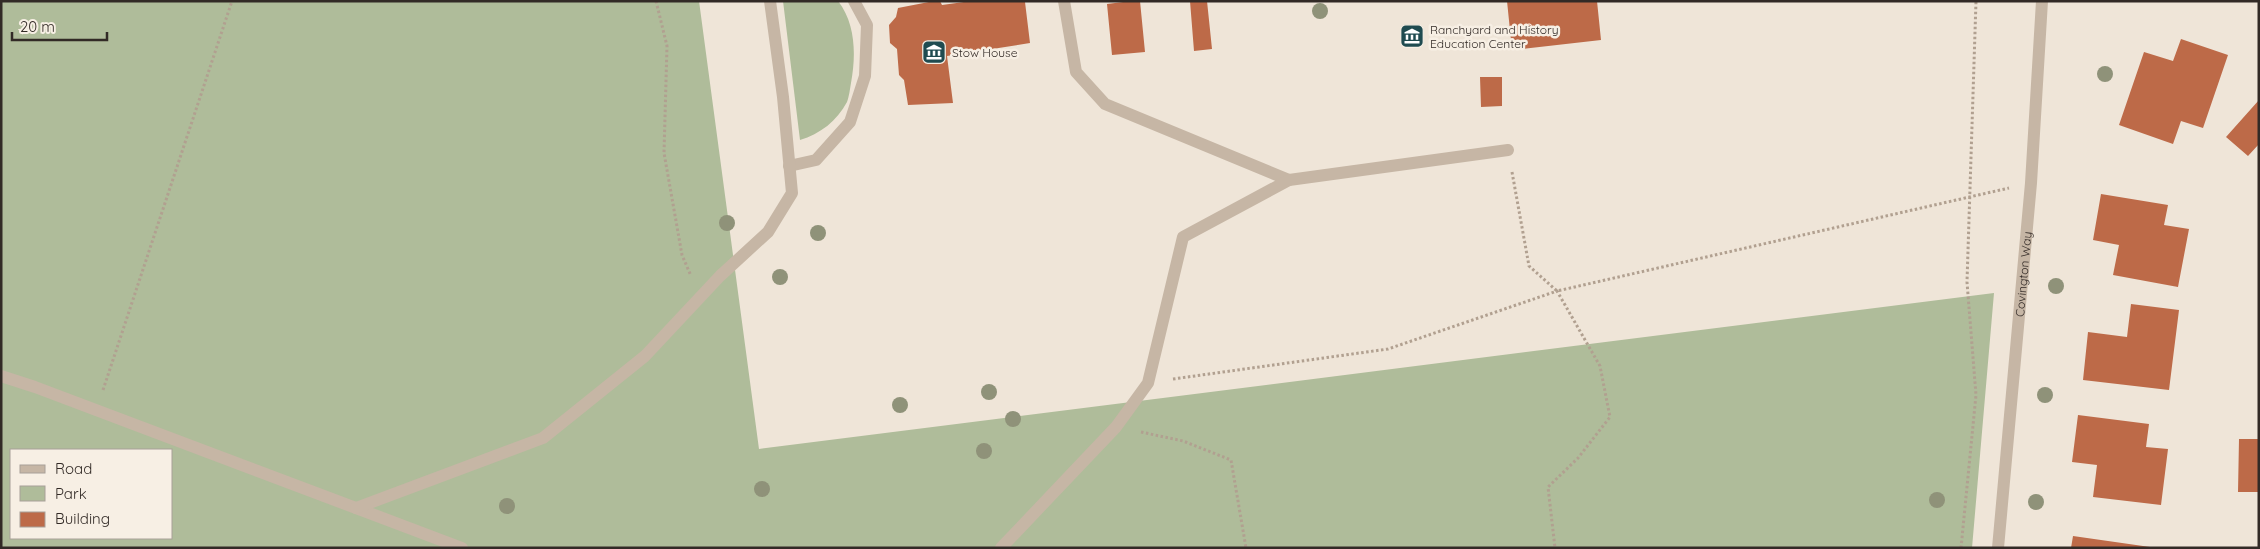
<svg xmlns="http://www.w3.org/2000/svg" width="2260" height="549" viewBox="0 0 2260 549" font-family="Quicksand,sans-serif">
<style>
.green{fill:#afbc9a;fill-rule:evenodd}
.building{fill:#bd6a48}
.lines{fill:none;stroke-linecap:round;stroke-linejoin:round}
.path{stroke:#b1a090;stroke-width:3;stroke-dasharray:2.5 2.5;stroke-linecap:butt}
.minor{stroke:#c6b6a5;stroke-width:12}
.tree{fill:#8f9279}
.labels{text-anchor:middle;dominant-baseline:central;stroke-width:5;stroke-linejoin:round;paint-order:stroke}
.poi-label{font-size:12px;fill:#322a26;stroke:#f7efe4;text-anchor:start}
.street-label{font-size:12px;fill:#322a26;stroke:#f7efe4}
</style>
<rect width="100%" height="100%" fill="#efe5d8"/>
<!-- green -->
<path class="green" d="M1,1H699L759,449L1994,293L1972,548H1ZM11,450H171V538H11Z
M783,1H838C856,24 856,56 851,83C850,89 849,97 847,102C837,121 820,134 800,140Z"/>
<!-- building -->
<path class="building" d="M934,1H940L942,5L971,1L1025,2L1030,43L947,56L953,103L908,105L904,80L899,75L897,49L890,43L889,25L896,17L898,8Z
M1131,1H1140L1145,52L1112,55L1107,4Z
M1190,1H1207L1212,49L1194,51Z
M1507,1H1597L1601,40L1512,50Z
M2181,39L2228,55L2203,128L2181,121L2173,144L2119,125L2144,52L2173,61Z
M1480,77H1502V106L1481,107Z
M2259,100V144L2248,156L2226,137Z
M2101,194L2168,205L2164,225L2189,229L2178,287L2113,275L2119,245L2093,240Z
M2131,304L2179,310L2169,390L2083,380L2088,332L2127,337Z
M2078,415L2149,424L2146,447L2168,449L2161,505L2093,497L2097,465L2072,462Z
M2239,439H2259V492H2238Z
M2073,536L2150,547V548H2071Z"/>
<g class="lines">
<!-- path -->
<path class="path" d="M656,1L667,46L664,153L682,255L691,276
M1512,172L1529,266L1557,291L2009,188
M1173,379L1388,349L1557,291L1600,366L1610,417L1578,458L1548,487L1555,548
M103,390L232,1
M1141,432L1183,441L1231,460L1246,548
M1961,548L1976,395L1967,282L1976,1"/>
<!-- minor -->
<g class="minor">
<path d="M1064,1L1076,72L1105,104L1289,180"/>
<path d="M789,166L816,160L850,122L865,76L867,25L854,1"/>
<path d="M1,376L35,387L462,548"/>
<path d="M356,508L543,438L645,356L720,276L768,232L792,193L783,97L770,1"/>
<path d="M1001,548L1116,427L1148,383L1183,237L1289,180L1508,150"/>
<path id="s1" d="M1998,548L2031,183L2042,1"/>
</g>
</g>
<!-- trees -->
<g class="tree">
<circle cx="1320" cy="11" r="8"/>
<circle cx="2105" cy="74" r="8"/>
<circle cx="727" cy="223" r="8"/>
<circle cx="818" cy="233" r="8"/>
<circle cx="780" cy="277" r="8"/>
<circle cx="2056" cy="286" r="8"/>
<circle cx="989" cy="392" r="8"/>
<circle cx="2045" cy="395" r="8"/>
<circle cx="900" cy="405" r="8"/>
<circle cx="1013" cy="419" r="8"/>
<circle cx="984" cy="451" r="8"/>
<circle cx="762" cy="489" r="8"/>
<circle cx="1937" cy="500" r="8"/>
<circle cx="2036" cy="502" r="8"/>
<circle cx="507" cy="506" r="8"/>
</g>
<!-- icons -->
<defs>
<g id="museum-square" transform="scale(1.25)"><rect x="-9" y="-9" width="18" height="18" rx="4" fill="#1f4b50" stroke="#f7efe4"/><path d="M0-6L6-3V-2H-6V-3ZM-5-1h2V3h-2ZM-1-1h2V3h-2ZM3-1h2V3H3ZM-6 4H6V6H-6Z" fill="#fff"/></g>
</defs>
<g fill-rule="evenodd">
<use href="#museum-square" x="1412" y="36"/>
<use href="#museum-square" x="934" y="52"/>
</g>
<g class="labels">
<!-- poi labels -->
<g class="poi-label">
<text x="1430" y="29">Ranchyard and History<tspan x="1430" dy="14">Education Center</tspan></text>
<text x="952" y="52">Stow House</text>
</g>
<!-- street labels -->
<g class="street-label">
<text stroke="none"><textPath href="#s1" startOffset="275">Covington Way</textPath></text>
</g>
</g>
<!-- border -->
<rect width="2260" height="549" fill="none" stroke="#322a26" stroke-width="5"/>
<!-- legend -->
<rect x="10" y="449" width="162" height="90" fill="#f7efe4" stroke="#a8a098"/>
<rect x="20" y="465" width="25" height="8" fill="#c6b6a5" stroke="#a8a098"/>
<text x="55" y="474" font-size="15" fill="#322a26">Road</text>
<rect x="20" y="486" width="25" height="15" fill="#afbc9a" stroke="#a8a098"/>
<text x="55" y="499" font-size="15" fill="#322a26">Park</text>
<rect x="20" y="512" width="25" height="15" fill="#bd6a48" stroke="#a8a098"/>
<text x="55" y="524" font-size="15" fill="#322a26">Building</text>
<!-- scale -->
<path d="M12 32v8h95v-8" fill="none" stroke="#322a26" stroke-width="2.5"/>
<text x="20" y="32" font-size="15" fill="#322a26" stroke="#f7efe4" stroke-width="4" paint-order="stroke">20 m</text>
</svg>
